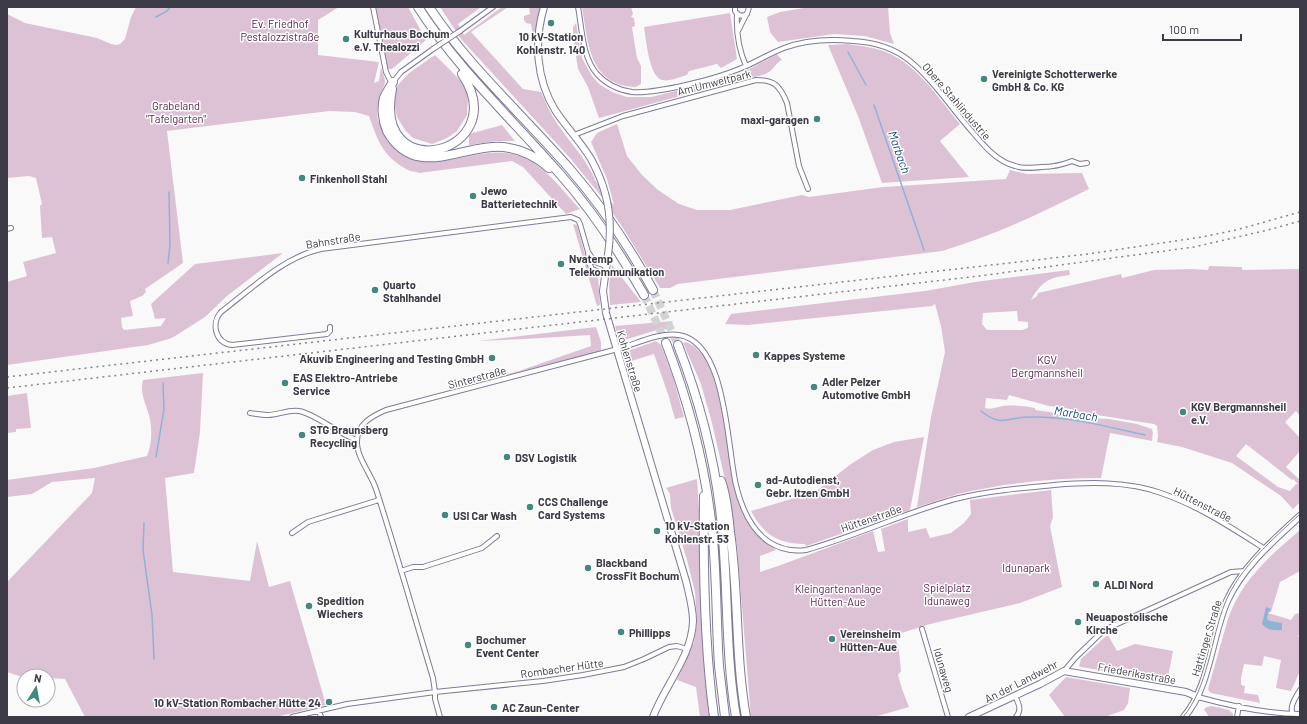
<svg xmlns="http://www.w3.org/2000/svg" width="1307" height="724" viewBox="0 0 1307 724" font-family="Barlow,sans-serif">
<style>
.green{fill:#ddc2d6;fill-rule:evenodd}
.water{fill:#8fb2d7}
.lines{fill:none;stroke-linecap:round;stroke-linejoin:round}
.stream{stroke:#8fb2d7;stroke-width:1.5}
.highway-tunnel{stroke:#d3d3d5;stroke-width:8;stroke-dasharray:8 4;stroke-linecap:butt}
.street-casing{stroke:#7f7a99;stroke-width:6}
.secondary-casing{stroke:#7f7a99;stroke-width:8}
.highway-casing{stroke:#7f7a99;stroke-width:10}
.street{stroke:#fff;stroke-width:4}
.secondary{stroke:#fff;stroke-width:6}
.highway{stroke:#fff;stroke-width:8}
.tram{stroke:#86848c;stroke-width:1}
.rail{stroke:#86848c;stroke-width:1.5;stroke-dasharray:2 4;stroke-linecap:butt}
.street-bridge-casing{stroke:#7f7a99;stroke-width:6;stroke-linecap:butt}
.secondary-bridge-casing{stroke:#7f7a99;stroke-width:8;stroke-linecap:butt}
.street-bridge{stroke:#fff;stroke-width:4}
.secondary-bridge{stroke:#fff;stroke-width:6}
.poi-dot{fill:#42887f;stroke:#fff;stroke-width:1.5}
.labels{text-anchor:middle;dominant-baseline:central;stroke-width:3;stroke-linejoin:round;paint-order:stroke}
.park-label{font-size:11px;fill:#59254f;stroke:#fff}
.poi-label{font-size:11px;font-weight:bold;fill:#3c3a47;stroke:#fff;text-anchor:start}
.street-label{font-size:11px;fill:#3c3a47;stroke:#fff}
.water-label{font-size:12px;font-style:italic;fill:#194d7c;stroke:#fff}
</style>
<rect width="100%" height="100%" fill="#f9f9f9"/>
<!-- green -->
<path class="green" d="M136,7H339L318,20V55L379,62L374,83L379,81L381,67C382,72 385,77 385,82C385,85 382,90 381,93C378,101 376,112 378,120C382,129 388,142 395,149C398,151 403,153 406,155C442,174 477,144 516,155C543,162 561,189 580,209L566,214L523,167L512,161L419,173C416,171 413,172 410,171C384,158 378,142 369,116L355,112L329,111L167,131L183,263L145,289L146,292L142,296L130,301L133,316L121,318L122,327L124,330L161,326L166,318L155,319L151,304L195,264L283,253L227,296L205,317L172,338L148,345L7,365V282L27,276L23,262L56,253L52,237L42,238L40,206L42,204L36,178L29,176L7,178V14L25,23L97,38L111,44L116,45L120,44L125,39L131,17Z
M374,7H408L426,40L392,69H387Z
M440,7H481L458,24L464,35L502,7H508L471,32L523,89L541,92C545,100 548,109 553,117C566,139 585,156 595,179H594L614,205L607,179L591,142L597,133L617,124L627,156L642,175L658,190L679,204L697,210H730L802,195L809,197L883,187L1006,179L1010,170L1027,174L1082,173L1089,189C1041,213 993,236 942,251L678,284L670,288H660L654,278L621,225L601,196L570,158L461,39Z
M529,7H540L537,33L533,35L531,24L526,23L524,20V16L530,14Z
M582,7H631L633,14L631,17L634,18L635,26L632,27L637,58L641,66V84L636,87C589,86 588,42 582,7Z
M810,7H888L890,33L894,44L865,36L834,34L778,42L770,32L767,17L780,12Z
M730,13L737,59L721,68L717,64L689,71L687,75C680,77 668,82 662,80C649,77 646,39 644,27Z
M576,23L582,58L592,76L599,84L612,92L627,97H651L701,85L744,72L777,54L782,60C775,63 774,70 767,73C762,76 753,77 747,78L599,118L588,87L578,69L573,37V27Z
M847,44C860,46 873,47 886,52C918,65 938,98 960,124L940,141L969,177L882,183L858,116L828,45Z
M435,55L461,81L468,95L467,115L457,131L447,138L432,144L413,138L405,130L397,117L394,101L397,86L409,73Z
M502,125L515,141H496L469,145V134Z
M573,224L577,225L588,266L598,275L600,305L597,306Z
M612,265L641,302L610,305L609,285Z
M1209,266L1242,267V270L1300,269V416L1296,411L1285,422L1300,438V451L1286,467L1300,480V502L1293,509L1281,496L1232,463L1182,447L1157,442L1158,436L1157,426L1154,424L1078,412L1066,408L1049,406L1009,395L1007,400L986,398L985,408C992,410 997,407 1003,406C1014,405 1025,406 1035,408V410L1050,412L1074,418L1081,416L1088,418L1109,419L1137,424L1152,429L1153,433L1152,441L1110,433L1101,478C1054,478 1004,483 958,494C944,498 931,503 917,507L931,417L945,352L941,326L935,304L932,306L748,325L725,324L731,314L925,291L975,282L1069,270L1070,275C1065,276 1059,276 1054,278C1044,280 1035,292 1031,300L1037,296L1038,293L1121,274L1122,278L1154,270L1192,269L1208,270ZM1017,311L1018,321L1028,322V328L1022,330H987L982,324L983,313ZM1246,444L1292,480L1293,479L1298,484H1296L1290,491L1278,487L1236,456Z
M673,321L668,329L657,330L624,340L617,333L615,326Z
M596,327L601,342V351L495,378L497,377L519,371L591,346L590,335L525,339L478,341Z
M656,341L661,345L673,377L684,417L675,419L668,394L654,354L628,362L625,352Z
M686,342L694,346L705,357L711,370L718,393L726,431L731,474L738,503L752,529L760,538L776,550L760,556V572L778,566L873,531L878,552L885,551L881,529L908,519V532L926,528L930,538L951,533L964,523L971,514L970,500L1051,490L1053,517L1050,526L1062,587L1020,603L930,624L895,635L899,651L901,671L898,675L902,689L909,707L874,717H751L737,546L727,488L712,423L701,384L683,343Z
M203,373L200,432L194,473L165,478L173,572L250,581L257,541L269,587L290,581L326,705L276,717H85L65,679L48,678V676H19L7,672V582L92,493L95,478L52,482L32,494L7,497V480L94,468L147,456C152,443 152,432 150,419C147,406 139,393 143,380Z
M27,393L31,428L16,429V432L7,433V396Z
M924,437L910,510L806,546L805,544C778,544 764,535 751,511L815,492L851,464L873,450L894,442Z
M697,479L699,510L705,677L710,717H700L696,687L677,680L694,642L697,623L695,592L687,560L671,508L670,494L666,488Z
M1300,530V571L1280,582L1271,612L1268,613L1291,620L1295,614L1300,613V635L1297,636L1300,637V671L1291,691L1276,688L1281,660L1264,656L1262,666L1244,664L1241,678V685L1245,686L1244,693L1258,695L1260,703L1211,693L1209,691L1208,689L1228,619C1241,580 1270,556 1300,530Z
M1108,635L1117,651L1135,644L1173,651L1167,682L1081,667L1079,666L1081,659L1105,637Z
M1066,677L1130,688L1128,703L1124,710L1105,717H1065L1049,695Z
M1212,706L1229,710L1233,714V717H1209L1204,709L1207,707Z"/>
<!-- water -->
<path class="water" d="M1266,607L1271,609L1268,613L1267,619L1270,621L1282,623V630C1273,631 1268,630 1262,624Z"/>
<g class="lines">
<!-- stream -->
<path class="stream" d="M156,17L167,11L170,7
M848,52L866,85
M874,105L924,250
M168,263L170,245L169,192
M981,411C1002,428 1007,417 1030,417C1069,416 1107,427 1145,435
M156,457L164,409L163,383
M144,523L143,550L152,615L154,659"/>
<!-- highway-tunnel -->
<path class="highway-tunnel" d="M653,290L678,345
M644,295L666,343"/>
<!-- street casing -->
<g class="street-casing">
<path id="street" d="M373,7L386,72L390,80L393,82L401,72L433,49
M578,7C582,28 582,57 597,74C606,84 619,90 632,92C657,94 715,79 739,69C755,63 768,54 784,48C805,40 831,39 853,41C873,42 894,48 910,61C933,80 950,106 969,128C982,143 995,161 1015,166C1024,169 1033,168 1042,167C1053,167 1062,165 1072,161L1080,164L1087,163
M735,7V11C738,16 742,17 747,14
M737,13C736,31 739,50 746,66
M460,31L493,7
M738,31L748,11L749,7
M574,135L623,116L756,80C775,80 780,86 787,103L799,166L808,189
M7,229L11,228
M604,274L592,269L589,263L588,252L595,262L606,266
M330,327V331L327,334L232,345C215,343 211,323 221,312C251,289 284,257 321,249L571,217L578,220L580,224L588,252
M250,413C256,414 262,415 268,415C278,415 289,409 299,411C316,414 338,434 357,440
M292,533L308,522L379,500
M401,571L413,567H423L482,548L497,536
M922,629L948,717
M687,649L677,646L669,647L644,659L624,667L583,675L543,681L435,692L433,678C414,615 396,551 376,489C371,474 356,456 357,441C357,424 372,416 386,410C462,390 538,370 614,350C635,345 657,332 679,335C727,342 727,448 736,485C741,506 750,529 769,542C780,549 792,552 806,550C856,536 904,513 955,499C987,491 1021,488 1054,485C1089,482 1127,481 1161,493C1199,506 1232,528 1265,549
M1064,671L1076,657L1104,630L1231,572L1245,571
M1015,696C1019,704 1022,710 1016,717
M1198,697C1227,705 1269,714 1300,714
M319,711L321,717
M292,717L347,704L435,692V699L440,717
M1237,717L1239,706
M1294,717C1288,707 1295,699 1300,690"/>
</g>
<!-- secondary casing -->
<g class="secondary-casing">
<path id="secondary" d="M544,7C534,41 536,79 555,110C566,127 581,142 591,159C597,170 602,182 605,193
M608,255L603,291L606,313L686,581C689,594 693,607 693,621C692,656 665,685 653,717
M969,717L1040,684L1064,671L1186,692L1198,697
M1184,717C1210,687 1211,637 1227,601C1243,566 1273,541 1300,516"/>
</g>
<!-- highway casing -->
<g class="highway-casing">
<path id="highway" d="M418,7C457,68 511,118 559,173C592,210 619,251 644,295
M429,7C469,67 522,114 569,168C601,205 629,246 653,290
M393,82C390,87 386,93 384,98C381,108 383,122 387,131C415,181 462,144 503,147C521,149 537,157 549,168
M392,89C372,190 515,153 462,74
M666,343C689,403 705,464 712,529C717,574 716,620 719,666C721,683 723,700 725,717
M678,345C702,407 718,472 723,539C728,598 726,658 736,717
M721,481C727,497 728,515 730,532C739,593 735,656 746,717
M704,496C703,569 704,644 714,717"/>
</g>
<!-- street -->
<use href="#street" class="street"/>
<!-- secondary -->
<use href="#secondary" class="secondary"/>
<!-- highway -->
<use href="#highway" class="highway"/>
<!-- tram -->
<path class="tram" d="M1183,717C1208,688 1211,638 1225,603C1240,567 1272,540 1300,514"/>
<!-- rail -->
<path class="rail" d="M7,377L1088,254L1202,237L1236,230L1300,212
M7,388L979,276L1194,247L1268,230L1300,221"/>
<!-- street-bridge casing -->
<g class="street-bridge-casing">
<path id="street-bridge" d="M433,49L460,31"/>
</g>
<!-- secondary-bridge casing -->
<g class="secondary-bridge-casing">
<path id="secondary-bridge" d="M605,193C611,214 611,234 608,255"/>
</g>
<!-- street-bridge -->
<use href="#street-bridge" class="street-bridge"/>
<!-- secondary-bridge -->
<use href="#secondary-bridge" class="secondary-bridge"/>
</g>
<!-- markers -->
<g class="poi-dot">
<circle cx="551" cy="23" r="4"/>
<circle cx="346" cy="39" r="4"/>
<circle cx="984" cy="79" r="4"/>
<circle cx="817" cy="119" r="4"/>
<circle cx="302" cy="178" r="4"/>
<circle cx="473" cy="196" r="4"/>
<circle cx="561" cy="264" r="4"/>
<circle cx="375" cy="290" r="4"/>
<circle cx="756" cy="355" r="4"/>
<circle cx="492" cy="358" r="4"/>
<circle cx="285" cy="383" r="4"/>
<circle cx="814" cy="387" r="4"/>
<circle cx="1183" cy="412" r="4"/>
<circle cx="302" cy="435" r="4"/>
<circle cx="507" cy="457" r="4"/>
<circle cx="758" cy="485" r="4"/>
<circle cx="530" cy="507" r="4"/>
<circle cx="445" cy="515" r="4"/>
<circle cx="657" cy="531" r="4"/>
<circle cx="588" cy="568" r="4"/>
<circle cx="1096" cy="584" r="4"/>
<circle cx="309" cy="606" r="4"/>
<circle cx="1078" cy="622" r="4"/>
<circle cx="621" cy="632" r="4"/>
<circle cx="832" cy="639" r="4"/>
<circle cx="468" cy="645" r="4"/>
<circle cx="329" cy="702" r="4"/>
<circle cx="494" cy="707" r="4"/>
</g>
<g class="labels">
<!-- park labels -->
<g class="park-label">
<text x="280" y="23">Ev. Friedhof<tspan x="280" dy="13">Pestalozzistraße</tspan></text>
<text x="176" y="105">Grabeland<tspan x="176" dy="13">"Tafelgarten"</tspan></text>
<text x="1047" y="359">KGV<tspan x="1047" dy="13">Bergmannsheil</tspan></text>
<text x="1026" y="567">Idunapark</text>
<text x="947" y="587">Spielplatz<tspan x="947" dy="13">Idunaweg</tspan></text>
<text x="838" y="588">Kleingartenanlage<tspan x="838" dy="13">Hütten-Aue</tspan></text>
</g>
<!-- poi labels -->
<g class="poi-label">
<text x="354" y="33">Kulturhaus Bochum<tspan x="354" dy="13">e.V. Thealozzi</tspan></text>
<text x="551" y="36" text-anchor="middle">10 kV-Station<tspan x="551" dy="13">Kohlenstr. 140</tspan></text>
<text x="992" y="73">Vereinigte Schotterwerke<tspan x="992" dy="13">GmbH &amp; Co. KG</tspan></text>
<text x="809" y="119" text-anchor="end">maxi-garagen</text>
<text x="310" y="178">Finkenholl Stahl</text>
<text x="481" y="190">Jewo<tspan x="481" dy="13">Batterietechnik</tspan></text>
<text x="569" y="258">Nvatemp<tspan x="569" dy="13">Telekommunikation</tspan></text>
<text x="383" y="284">Quarto<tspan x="383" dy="13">Stahlhandel</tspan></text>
<text x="764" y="355">Kappes Systeme</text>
<text x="484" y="358" text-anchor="end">Akuvib Engineering and Testing GmbH</text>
<text x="293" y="377">EAS Elektro-Antriebe<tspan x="293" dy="13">Service</tspan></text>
<text x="822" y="381">Adler Pelzer<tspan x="822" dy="13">Automotive GmbH</tspan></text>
<text x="1191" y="406">KGV Bergmannsheil<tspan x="1191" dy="13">e.V.</tspan></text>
<text x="310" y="429">STG Braunsberg<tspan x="310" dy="13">Recycling</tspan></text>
<text x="515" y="457">DSV Logistik</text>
<text x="766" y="479">ad-Autodienst,<tspan x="766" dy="13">Gebr. Itzen GmbH</tspan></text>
<text x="538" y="501">CCS Challenge<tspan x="538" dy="13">Card Systems</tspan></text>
<text x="453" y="515">USI Car Wash</text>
<text x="665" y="525">10 kV-Station<tspan x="665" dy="13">Kohlenstr. 53</tspan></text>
<text x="596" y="562">Blackband<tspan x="596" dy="13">CrossFit Bochum</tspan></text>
<text x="1104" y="584">ALDI Nord</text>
<text x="317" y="600">Spedition<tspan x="317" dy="13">Wiechers</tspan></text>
<text x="1086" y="616">Neuapostolische<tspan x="1086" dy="13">Kirche</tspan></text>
<text x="629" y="632">Phillipps</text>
<text x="840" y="633">Vereinsheim<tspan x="840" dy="13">Hütten-Aue</tspan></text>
<text x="476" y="639">Bochumer<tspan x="476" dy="13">Event Center</tspan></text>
<text x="321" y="702" text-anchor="end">10 kV-Station Rombacher Hütte 24</text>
<text x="502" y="707">AC Zaun-Center</text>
</g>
<!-- street labels -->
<g class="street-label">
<text transform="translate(714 82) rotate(-14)">Am Umweltpark</text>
<text transform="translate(957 101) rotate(49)">Obere Stahlindustrie</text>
<text transform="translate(333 240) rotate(-9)">Bahnstraße</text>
<text transform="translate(630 361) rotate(73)">Kohlenstraße</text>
<text transform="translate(477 377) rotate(-15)">Sinterstraße</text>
<text transform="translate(1203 504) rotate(27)">Hüttenstraße</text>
<text transform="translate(871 518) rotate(-19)">Hüttenstraße</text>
<text transform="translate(1206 638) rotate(-73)">Hattinger Straße</text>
<text transform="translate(562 668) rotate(-8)">Rombacher Hütte</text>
<text transform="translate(944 670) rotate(74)">Idunaweg</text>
<text transform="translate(1137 673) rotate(10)">Friederikastraße</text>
<text transform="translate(1021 681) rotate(-27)">An der Landwehr</text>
</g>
<!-- water labels -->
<g class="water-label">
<text transform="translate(900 152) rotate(71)">Marbach</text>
<text transform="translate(1076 413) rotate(9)">Marbach</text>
</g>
</g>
<!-- border -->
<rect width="1307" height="724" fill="none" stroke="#3c3a47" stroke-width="16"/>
<!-- north arrow -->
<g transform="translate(36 688) rotate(11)"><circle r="19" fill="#ffffff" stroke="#b1b0b5"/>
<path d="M0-3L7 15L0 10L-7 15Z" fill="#42887f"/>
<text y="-6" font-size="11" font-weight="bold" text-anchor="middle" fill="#3c3a47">N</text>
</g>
<!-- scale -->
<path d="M1163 34v6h78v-6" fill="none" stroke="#3c3a47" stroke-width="2"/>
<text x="1169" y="34" font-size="12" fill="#3c3a47" stroke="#ffffff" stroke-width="3" paint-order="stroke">100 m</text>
</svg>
